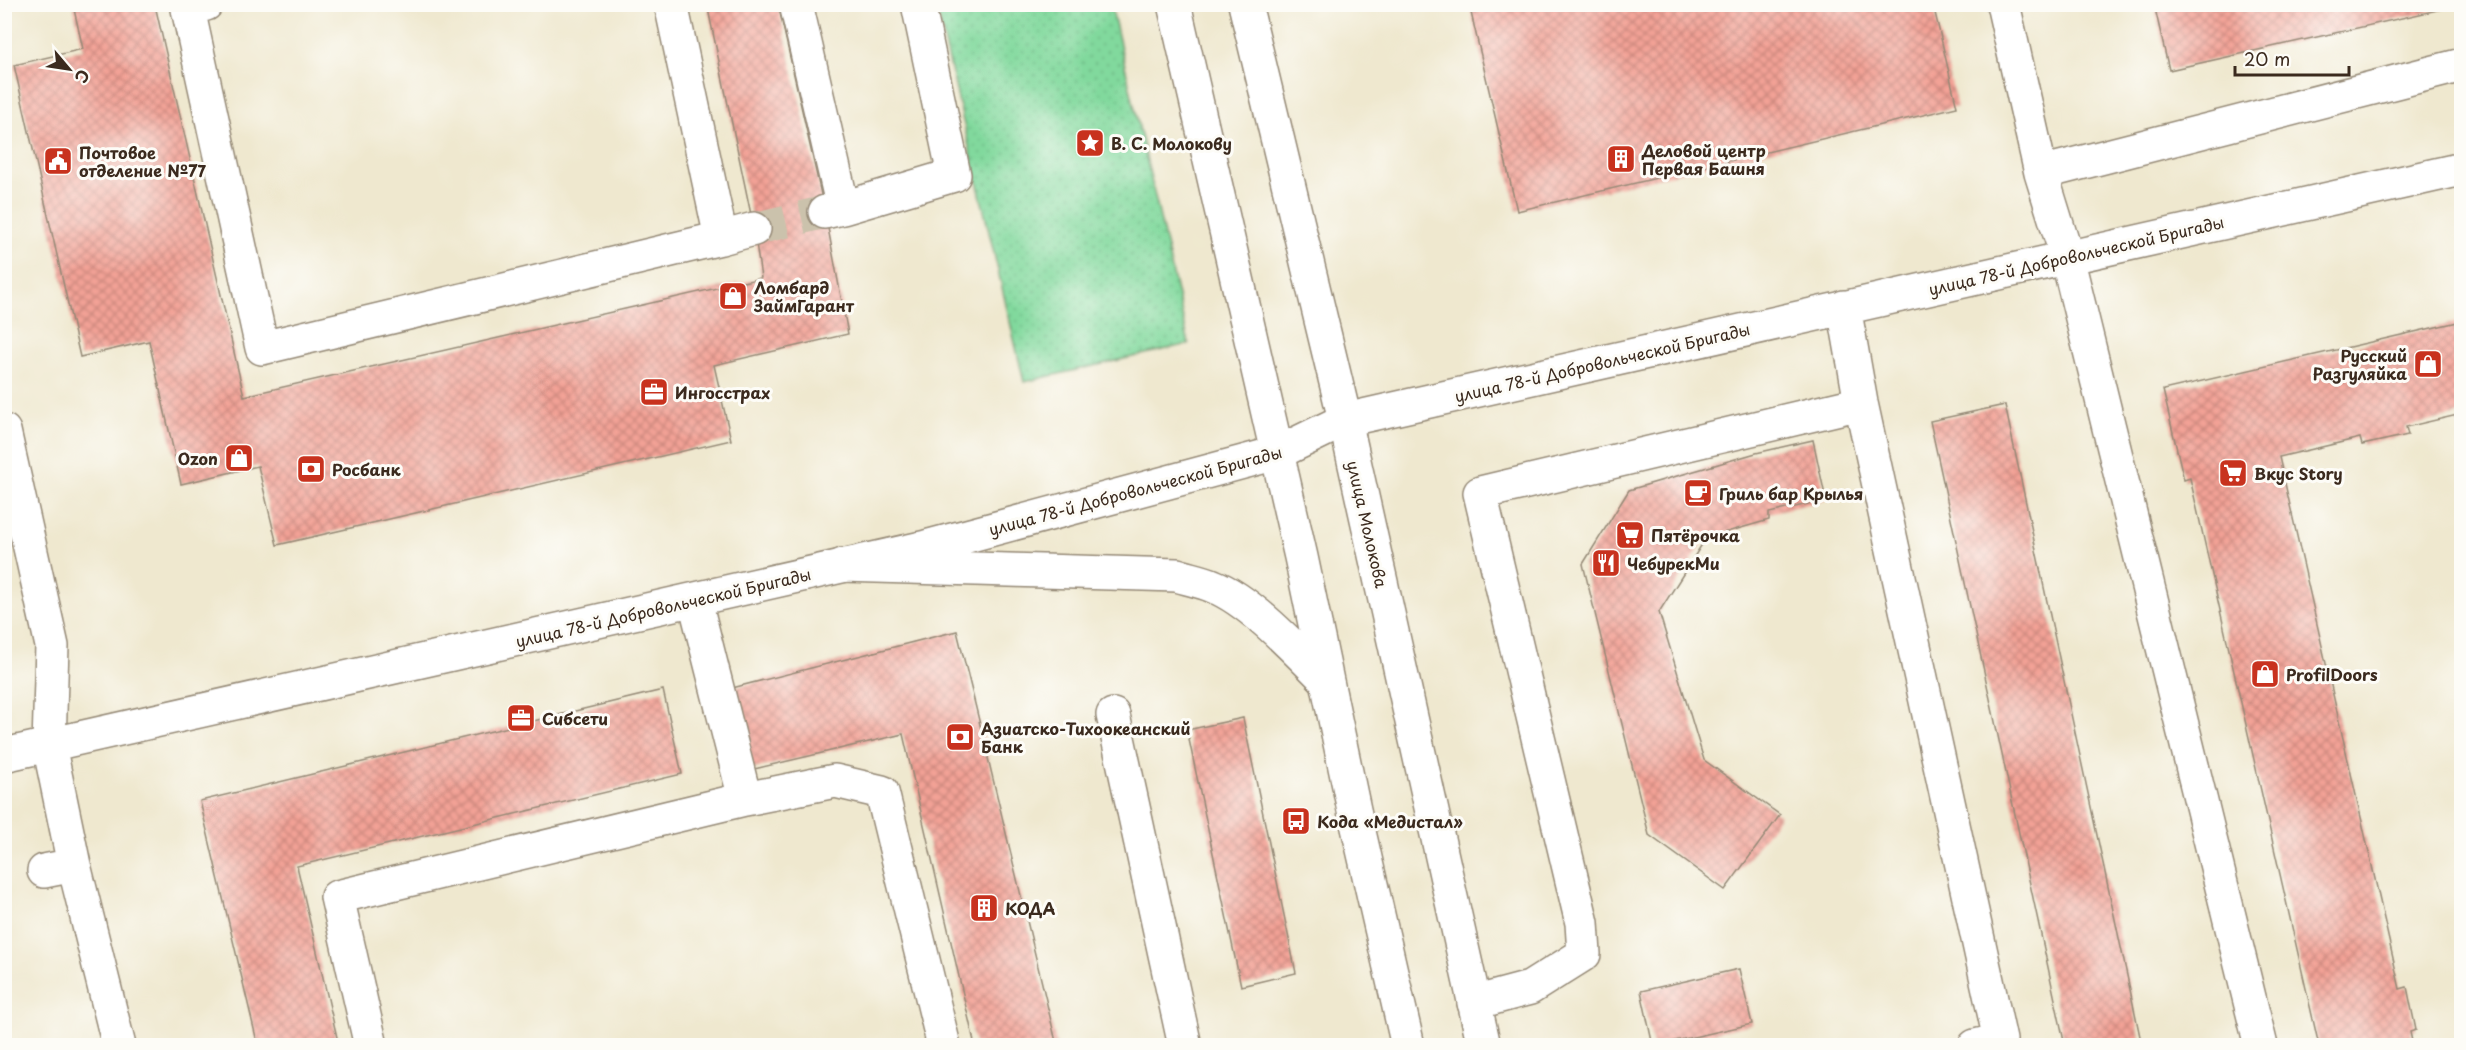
<svg xmlns="http://www.w3.org/2000/svg" width="2466" height="1050" viewBox="0 0 2466 1050" font-family="'Playpen Sans',sans-serif">
<style>
.park{fill:url(#park-dots);stroke:#5e825e;stroke-width:1.5}
.building{fill:url(#building-cross-hatch)}
.lines{fill:none;stroke-linecap:round;stroke-linejoin:round}
.minor-tunnel{stroke:#cbc2ac;stroke-width:33;stroke-dasharray:33 16;stroke-linecap:butt}
.minor-casing{stroke:#958976;stroke-width:36}
.major-casing{stroke:#958976;stroke-width:36}
.minor{stroke:#fff;stroke-width:33}
.major{stroke:#fff;stroke-width:33}
.labels{text-anchor:middle;dominant-baseline:central;stroke-width:6;stroke-linejoin:round;paint-order:stroke}
.poi-label{font-size:16px;font-weight:bold;fill:#3b2a1e;stroke:#fdfcf7;text-anchor:start}
.street-label{font-size:16px;fill:#3b2a1e;stroke:#fdfcf7}
</style>
<defs>
<pattern id="park-dots" width="8" height="8" patternUnits="userSpaceOnUse" patternTransform="scale(1.5)"><rect width="8" height="8" fill="#81d99d"/><path d="M2 2h.1M6 6h.1" fill="none" stroke="#70ba87" stroke-width="1.8" stroke-linecap="round"/></pattern>
<pattern id="building-cross-hatch" width="8" height="8" patternUnits="userSpaceOnUse" patternTransform="scale(1.5)"><rect width="8" height="8" fill="#f3a296"/><path d="M0 0l8 8M0 8l8-8" fill="none" stroke="#c6847a"/></pattern>
</defs>
<rect width="100%" height="100%" fill="#fdfcf7"/>
<filter id="ink" filterUnits="userSpaceOnUse"><feTurbulence type="fractalNoise" baseFrequency=".0167" numOctaves="2"/><feDisplacementMap in="SourceGraphic" scale="12" xChannelSelector="R" yChannelSelector="G"/><feConvolveMatrix kernelMatrix="1 2 1 2 8 2 1 2 1" color-interpolation-filters="sRGB"/></filter>
<filter id="wash" filterUnits="userSpaceOnUse"><feTurbulence type="fractalNoise" baseFrequency=".008" numOctaves="4" result="noise"/><feDisplacementMap in="SourceGraphic" scale="24" xChannelSelector="R" yChannelSelector="G"/><feGaussianBlur stdDeviation="1.35" result="paint"/><feColorMatrix in="noise" values="0 0 0 0 0 0 0 0 0 0 0 0 0 0 0 0 0 1.4 0 .05"/><feComposite in="paint" operator="in"/></filter>
<g filter="url(#wash)">
<rect width="100%" height="100%" fill="#efe8cf"/>
<!-- park -->
<path class="park" d="M936,5H1111L1189,344L1024,382Z"/>
<g id="blocks">
<!-- building -->
<path class="building" d="M707,4H778L825,212L848,334L714,365L731,440L277,545L258,466L181,484L149,341L80,357L14,65L83,49L73,5H155L244,396L761,278L754,229Z
M1469,4H1933L1957,107L1517,211Z
M2154,4H2460V5L2169,70Z
M2462,321V414L2406,427L2408,435L2362,445L2360,438L2279,457L2400,989L2407,987L2416,1030L2410,1032L2413,1046H2319L2190,478L2184,480L2163,390Z
M2005,405L2135,1013L2142,1046H2065L1930,421Z
M1813,440L1826,500L1769,513V520L1706,538L1659,612L1704,760L1780,815L1725,890L1649,835L1583,564L1629,490L1756,453Z
M957,631L976,708L1057,1046H975L903,734L750,770L732,688Z
M663,690L682,774L297,866L339,1046H258L200,801Z
M1243,718L1296,973L1241,986L1187,730Z
M1739,969L1752,1024L1653,1046L1641,991Z"/>
</g>
</g>
<g filter="url(#ink)">
<use href="#blocks" fill-opacity="0" stroke="#958976" stroke-width="1.5"/>
<g class="lines">
<!-- minor-tunnel -->
<path class="minor-tunnel" d="M754,229L825,212"/>
<!-- minor casing -->
<g class="minor-casing">
<path id="minor" d="M206,4L188,9L262,348L721,238L671,4
M796,4L843,208L825,212
M2003,4L2041,173L2067,257L2261,1046
M2041,173L2462,65
M843,208L954,175L918,4
M721,238L754,229
M1844,307L1861,403L2000,1040L1975,1046
M4,431L52,646L49,745L74,865L119,1046
M1113,715L1185,1046
M4,755L926,547L1277,453L1345,420L2462,169
M745,799L835,781L882,792L944,1046
M44,871L74,865
M1474,1003L1530,988L1584,954L1582,923L1480,493L1861,403
M371,1046L337,897L745,799L695,601"/>
</g>
<!-- major casing -->
<g class="major-casing">
<path id="major" d="M1174,4L1301,557L1354,810L1408,1046
M1245,4L1345,420L1484,1046
M843,565L1177,575C1189,579 1202,581 1213,586C1250,600 1298,652 1327,681"/>
</g>
<!-- minor -->
<use href="#minor" class="minor"/>
<!-- major -->
<use href="#major" class="major"/>
</g>
</g>
<!-- icons -->
<defs>
<g id="sight-square" transform="scale(1.5)"><rect x="-9" y="-9" width="18" height="18" rx="4" fill="#c8321e" stroke="#fdfcf7"/><path d="M0-6L1.8-2.2L6-1.7L2.9 1.2L3.7 5.4L0 3.3L-3.7 5.4L-2.9 1.2L-6-1.7L-1.8-2.2Z" fill="#fff"/></g>
<g id="building-square" transform="scale(1.5)"><rect x="-9" y="-9" width="18" height="18" rx="4" fill="#c8321e" stroke="#fdfcf7"/><path d="M-4-6H4V6H1V3H-1V6H-4ZM-2.5-4.3h1.7v1.8h-1.7ZM.8-4.3h1.7v1.8H.8ZM-2.5-1h1.7V.8h-1.7ZM.8-1h1.7V.8H.8Z" fill="#fff"/></g>
<g id="civic-square" transform="scale(1.5)"><rect x="-9" y="-9" width="18" height="18" rx="4" fill="#c8321e" stroke="#fdfcf7"/><path d="M-.6-6.5H3V-4.5H.6V-3L4-1V1h2V6H-6V1h2V-1L-.6-3ZM-1.2 2.5V6h2.4V2.5Z" fill="#fff"/></g>
<g id="shop-square" transform="scale(1.5)"><rect x="-9" y="-9" width="18" height="18" rx="4" fill="#c8321e" stroke="#fdfcf7"/><path d="M-5-2.5h2.3a2.7 3.5 0 0 1 5.4 0H5L5.5 6h-11ZM-1.5-2.5h3a1.5 2.3 0 0 0-3 0Z" fill="#fff"/></g>
<g id="office-square" transform="scale(1.5)"><rect x="-9" y="-9" width="18" height="18" rx="4" fill="#c8321e" stroke="#fdfcf7"/><path d="M-6-3h4V-5.5h4V-3h4V5H-6ZM-1-4.5V-3h2v-1.5ZM-6 0V1H6V0Z" fill="#fff"/></g>
<g id="bank-square" transform="scale(1.5)"><rect x="-9" y="-9" width="18" height="18" rx="4" fill="#c8321e" stroke="#fdfcf7"/><path d="M-6-4H6V4H-6ZM0-2.3a2.3 2.3 0 1 0 0 4.6a2.3 2.3 0 1 0 0-4.6Z" fill="#fff"/></g>
<g id="supermarket-square" transform="scale(1.5)"><rect x="-9" y="-9" width="18" height="18" rx="4" fill="#c8321e" stroke="#fdfcf7"/><path d="M-6-5.5h2.5l.6 2H6L4.5 2H-2.5L-4.4-4H-6ZM-1.5 3.2a1.3 1.3 0 1 0 .1 0ZM3 3.2a1.3 1.3 0 1 0 .1 0Z" fill="#fff"/></g>
<g id="cafe-square" transform="scale(1.5)"><rect x="-9" y="-9" width="18" height="18" rx="4" fill="#c8321e" stroke="#fdfcf7"/><path d="M-5.5-4.5H6V0H3Q3 3.5 0 3.5H-2.5Q-5.5 3.5-5.5 0ZM3-3.2v2h1.7v-2ZM-6 4.5H4V6H-6Z" fill="#fff"/></g>
<g id="restaurant-square" transform="scale(1.5)"><rect x="-9" y="-9" width="18" height="18" rx="4" fill="#c8321e" stroke="#fdfcf7"/><path d="M-5-6h1v4h1v-4h1v4h1v-4h1v5L-1.5 .5V6h-2V.5L-5-1ZM5-6V6H3V1.5H1.5Q1.5-4 5-6Z" fill="#fff"/></g>
<g id="bus-square" transform="scale(1.5)"><rect x="-9" y="-9" width="18" height="18" rx="4" fill="#c8321e" stroke="#fdfcf7"/><path d="M-5-6H5V4H4V6H2V4H-2V6H-4V4H-5ZM-3.5-4V0h7V-4ZM-3.5 1.2v1.5H-2V1.2ZM2 1.2v1.5H3.5V1.2Z" fill="#fff"/></g>
</defs>
<g fill-rule="evenodd">
<use href="#sight-square" x="1090" y="143"/>
<use href="#building-square" x="1621" y="159"/>
<use href="#civic-square" x="58" y="161"/>
<use href="#shop-square" x="733" y="296"/>
<use href="#shop-square" x="2428" y="364"/>
<use href="#office-square" x="654" y="392"/>
<use href="#shop-square" x="239" y="458"/>
<use href="#bank-square" x="311" y="469"/>
<use href="#supermarket-square" x="2233" y="473"/>
<use href="#cafe-square" x="1698" y="493"/>
<use href="#supermarket-square" x="1630" y="535"/>
<use href="#restaurant-square" x="1606" y="563"/>
<use href="#shop-square" x="2265" y="674"/>
<use href="#office-square" x="521" y="718"/>
<use href="#bank-square" x="960" y="737"/>
<use href="#bus-square" x="1296" y="821"/>
<use href="#building-square" x="984" y="908"/>
</g>
<g class="labels">
<!-- poi labels -->
<g class="poi-label">
<text x="1111" y="143">В. С. Молокову</text>
<text x="1642" y="150">Деловой центр<tspan x="1642" dy="18">Первая Башня</tspan></text>
<text x="79" y="152">Почтовое<tspan x="79" dy="18">отделение №77</tspan></text>
<text x="754" y="287">Ломбард<tspan x="754" dy="18">ЗаймГарант</tspan></text>
<text x="2407" y="355" text-anchor="end">Русский<tspan x="2407" dy="18">Разгуляйка</tspan></text>
<text x="675" y="392">Ингосстрах</text>
<text x="218" y="458" text-anchor="end">Ozon</text>
<text x="332" y="469">Росбанк</text>
<text x="2254" y="473">Вкус Story</text>
<text x="1719" y="493">Гриль бар Крылья</text>
<text x="1651" y="535">Пятёрочка</text>
<text x="1627" y="563">ЧебурекМи</text>
<text x="2286" y="674">ProfilDoors</text>
<text x="542" y="718">Сибсети</text>
<text x="981" y="728">Азиатско-Тихоокеанский<tspan x="981" dy="18">Банк</tspan></text>
<text x="1317" y="821">Кода «Медистал»</text>
<text x="1005" y="908">КОДА</text>
</g>
<!-- street labels -->
<g class="street-label">
<text transform="translate(2076 255) rotate(-13)">улица 78-й Добровольческой Бригады</text>
<text transform="translate(1602 362) rotate(-13)">улица 78-й Добровольческой Бригады</text>
<text transform="translate(1135 490) rotate(-15)">улица 78-й Добровольческой Бригады</text>
<text transform="translate(1368 524) rotate(77)">улица Молокова</text>
<text transform="translate(663 607) rotate(-13)">улица 78-й Добровольческой Бригады</text>
</g>
</g>
<!-- margin -->
<rect width="2466" height="1050" fill="none" stroke="#fdfcf7" stroke-width="24"/>
<!-- north arrow -->
<g transform="translate(69 69) rotate(119)" stroke="#fdfcf7" stroke-width="4.5" paint-order="stroke">
<path d="M0-4.5L10 22L0 15L-10 22Z" fill="#3b2a1e"/>
<text y="-9" font-size="16" font-weight="bold" text-anchor="middle" fill="#3b2a1e">С</text>
</g>
<!-- scale -->
<path d="M2235 66v9h114v-9" fill="none" stroke="#3b2a1e" stroke-width="3"/>
<text x="2244" y="66" font-size="18" fill="#3b2a1e" stroke="#fdfcf7" stroke-width="4.5" paint-order="stroke">20 m</text>
</svg>
